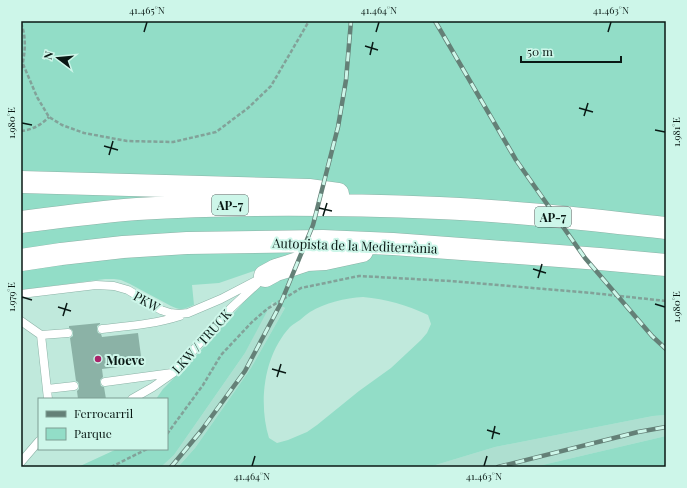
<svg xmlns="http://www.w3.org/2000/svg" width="687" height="488" viewBox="0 0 687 488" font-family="'Playfair Display',serif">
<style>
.built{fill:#aedfd0}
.green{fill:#92ddc7;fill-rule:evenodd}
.building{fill:#8bb2a6}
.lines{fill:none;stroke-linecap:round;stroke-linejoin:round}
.lane-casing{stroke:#8cb3a7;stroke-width:9}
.highway-casing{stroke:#8cb3a7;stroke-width:23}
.path{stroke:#82a299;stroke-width:2.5;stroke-dasharray:4 2;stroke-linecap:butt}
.lane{stroke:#fff;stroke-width:8}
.highway{stroke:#fff;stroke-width:22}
.rail-casing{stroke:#648077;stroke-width:4.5}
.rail{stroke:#cdf6e9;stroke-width:3;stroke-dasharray:9;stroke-linecap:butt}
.ticks{fill:none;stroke:#0a1915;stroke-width:1.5}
.poi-dot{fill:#aa236a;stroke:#cdf6e9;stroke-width:1.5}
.labels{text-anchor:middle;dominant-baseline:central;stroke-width:4;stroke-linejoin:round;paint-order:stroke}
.shield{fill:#cdf6e9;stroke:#445b55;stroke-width:1}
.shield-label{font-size:12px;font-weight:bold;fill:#0a1915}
.street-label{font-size:13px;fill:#0a1915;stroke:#cdf6e9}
.poi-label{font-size:13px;font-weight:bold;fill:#0a1915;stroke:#cdf6e9;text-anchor:start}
.neatline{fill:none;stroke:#0a1915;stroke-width:1.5}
.ticks-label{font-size:10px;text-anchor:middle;fill:#0a1915}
</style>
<rect width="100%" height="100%" fill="#c0e9dc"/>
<!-- built -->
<path class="built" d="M271,302L285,308L251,368L195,448L178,467H161L174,455L245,353Z
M666,415V436L534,467H429L495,447L653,416Z"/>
<!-- green -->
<path class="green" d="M21,21H666V415L653,416L495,447L429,467H178L195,448L251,368L285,308L272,302L245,353L174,455L161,467H78L117,449H167V399H156L163,389L194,358L249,296L276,275L271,265L219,283L192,285L194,305C184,309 181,311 171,306L130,284L121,280L114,279H105L21,290ZM363,297C386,299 407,305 428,315L431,324L427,333L421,340L391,368L359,391L317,425L307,432L288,440L277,443L269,438C258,402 264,355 290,327C293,324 297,322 300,320C303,317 306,315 310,312C325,303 345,298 363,297Z
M666,436V467H534Z"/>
<!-- building -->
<path class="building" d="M100,323V324L97,326V330L98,333L101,334L102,337L138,333L142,364L102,369L103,377L100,380V382L101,386L104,387L106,399H78L77,391L79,389V385L78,382L76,381L70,338L73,336V332L72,330L69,328V326Z"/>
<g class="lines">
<!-- lane casing -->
<g class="lane-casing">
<path id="lane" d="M21,294L96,285L114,286L128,290L161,310L170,313L179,314L188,313L221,299L265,276
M21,321L41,335L68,333
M102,329C129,326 155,324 180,316
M41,335L48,399
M105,382L172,373
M47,389L74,386
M132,399L153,387L173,373L231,308L257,284
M21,462L39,441"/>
</g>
<!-- highway casing -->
<g class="highway-casing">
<path id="highway" d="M21,182L309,190L338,194
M21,222C60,217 98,212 137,209C238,203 339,204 439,208C515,211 591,220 666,228
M21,260L61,254L123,247L187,243L323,241L393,244L600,259L666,265
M265,276L276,270L289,266L307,260L325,259L362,251"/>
</g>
<!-- path -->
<path class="path" d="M21,23C27,38 25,55 21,71
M23,64L37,97L49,117L62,125L84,133L127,141L173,142L216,132L248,108L271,86L309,21
M21,131C32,130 41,125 49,117
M167,434L203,385L221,355L252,322L267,309L301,288L359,276L450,281L592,293L666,301
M111,467L147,449"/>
<!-- lane -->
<use href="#lane" class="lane"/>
<!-- highway -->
<use href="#highway" class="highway"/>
<!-- rail casing -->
<g class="rail-casing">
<path id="rail" d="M435,21L516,160L585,258L652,336L666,349
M171,467L201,431L245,371L280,305L313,225L338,127L346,80L351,21
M498,467L638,432L666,427"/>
</g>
<!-- rail -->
<use href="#rail" class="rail"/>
</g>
<!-- ticks -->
<path class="ticks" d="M144,32L147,22M376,32L379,22M608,32L611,22M365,46L378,50M370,55L373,42M579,108L593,112M584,116L588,103M22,123L32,125M655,130L665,132M104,146L118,150M109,155L113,141M319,208L332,211M323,216L327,203M533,269L546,273M538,278L542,264M22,297L32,300M655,304L665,307M58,307L71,311M63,316L67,303M272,369L286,373M277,377L281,364M487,430L500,434M492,439L495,426M252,466L255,456M484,466L487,456"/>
<!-- markers -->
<circle class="poi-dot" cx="98" cy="359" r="4"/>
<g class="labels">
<!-- shield labels -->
<g class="shield">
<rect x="212" y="195" width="36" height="20" rx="3"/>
<rect x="535" y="207" width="36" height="20" rx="3"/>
</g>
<g class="shield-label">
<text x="230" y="205">AP-7</text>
<text x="553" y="217">AP-7</text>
</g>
<!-- street labels -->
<g class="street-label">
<text transform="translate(355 245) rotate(2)">Autopista de la Mediterrània</text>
<text transform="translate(147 301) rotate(29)">PKW</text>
<text transform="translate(201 341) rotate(-48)">LKW / TRUCK</text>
</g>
<!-- poi labels -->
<g class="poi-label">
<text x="106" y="359">Moeve</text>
</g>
</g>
<!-- border -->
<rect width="687" height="488" fill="none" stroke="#cdf6e9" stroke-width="44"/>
<!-- legend -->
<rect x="38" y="398" width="130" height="52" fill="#cdf6e9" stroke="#7f9e94"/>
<rect x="46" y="411" width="20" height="6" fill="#648077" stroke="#7f9e94"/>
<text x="74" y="418" font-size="12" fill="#0a1915">Ferrocarril</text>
<rect x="46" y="428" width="20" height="12" fill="#92ddc7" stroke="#7f9e94"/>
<text x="74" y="438" font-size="12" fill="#0a1915">Parque</text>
<!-- north arrow -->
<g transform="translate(58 58) rotate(286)" stroke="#cdf6e9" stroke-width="3" paint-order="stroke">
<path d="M0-3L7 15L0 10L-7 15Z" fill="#0a1915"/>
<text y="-6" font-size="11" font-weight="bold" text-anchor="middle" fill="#0a1915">N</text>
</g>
<!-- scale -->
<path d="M521 56v6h100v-6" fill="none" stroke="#0a1915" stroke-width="2"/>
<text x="527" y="56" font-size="12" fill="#0a1915" stroke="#cdf6e9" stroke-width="3" paint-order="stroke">50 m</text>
<rect x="22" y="22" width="643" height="444" class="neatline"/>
<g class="ticks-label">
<text x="147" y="14">41.465°N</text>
<text x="379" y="14">41.464°N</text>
<text x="611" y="14">41.463°N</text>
<text transform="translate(11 123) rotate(-90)" y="4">1.980°E</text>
<text transform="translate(676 132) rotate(-90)" y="4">1.981°E</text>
<text transform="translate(11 297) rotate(-90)" y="4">1.979°E</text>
<text transform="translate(676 307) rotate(-90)" y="4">1.980°E</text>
<text x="252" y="480">41.464°N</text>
<text x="484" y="480">41.463°N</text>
</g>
</svg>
